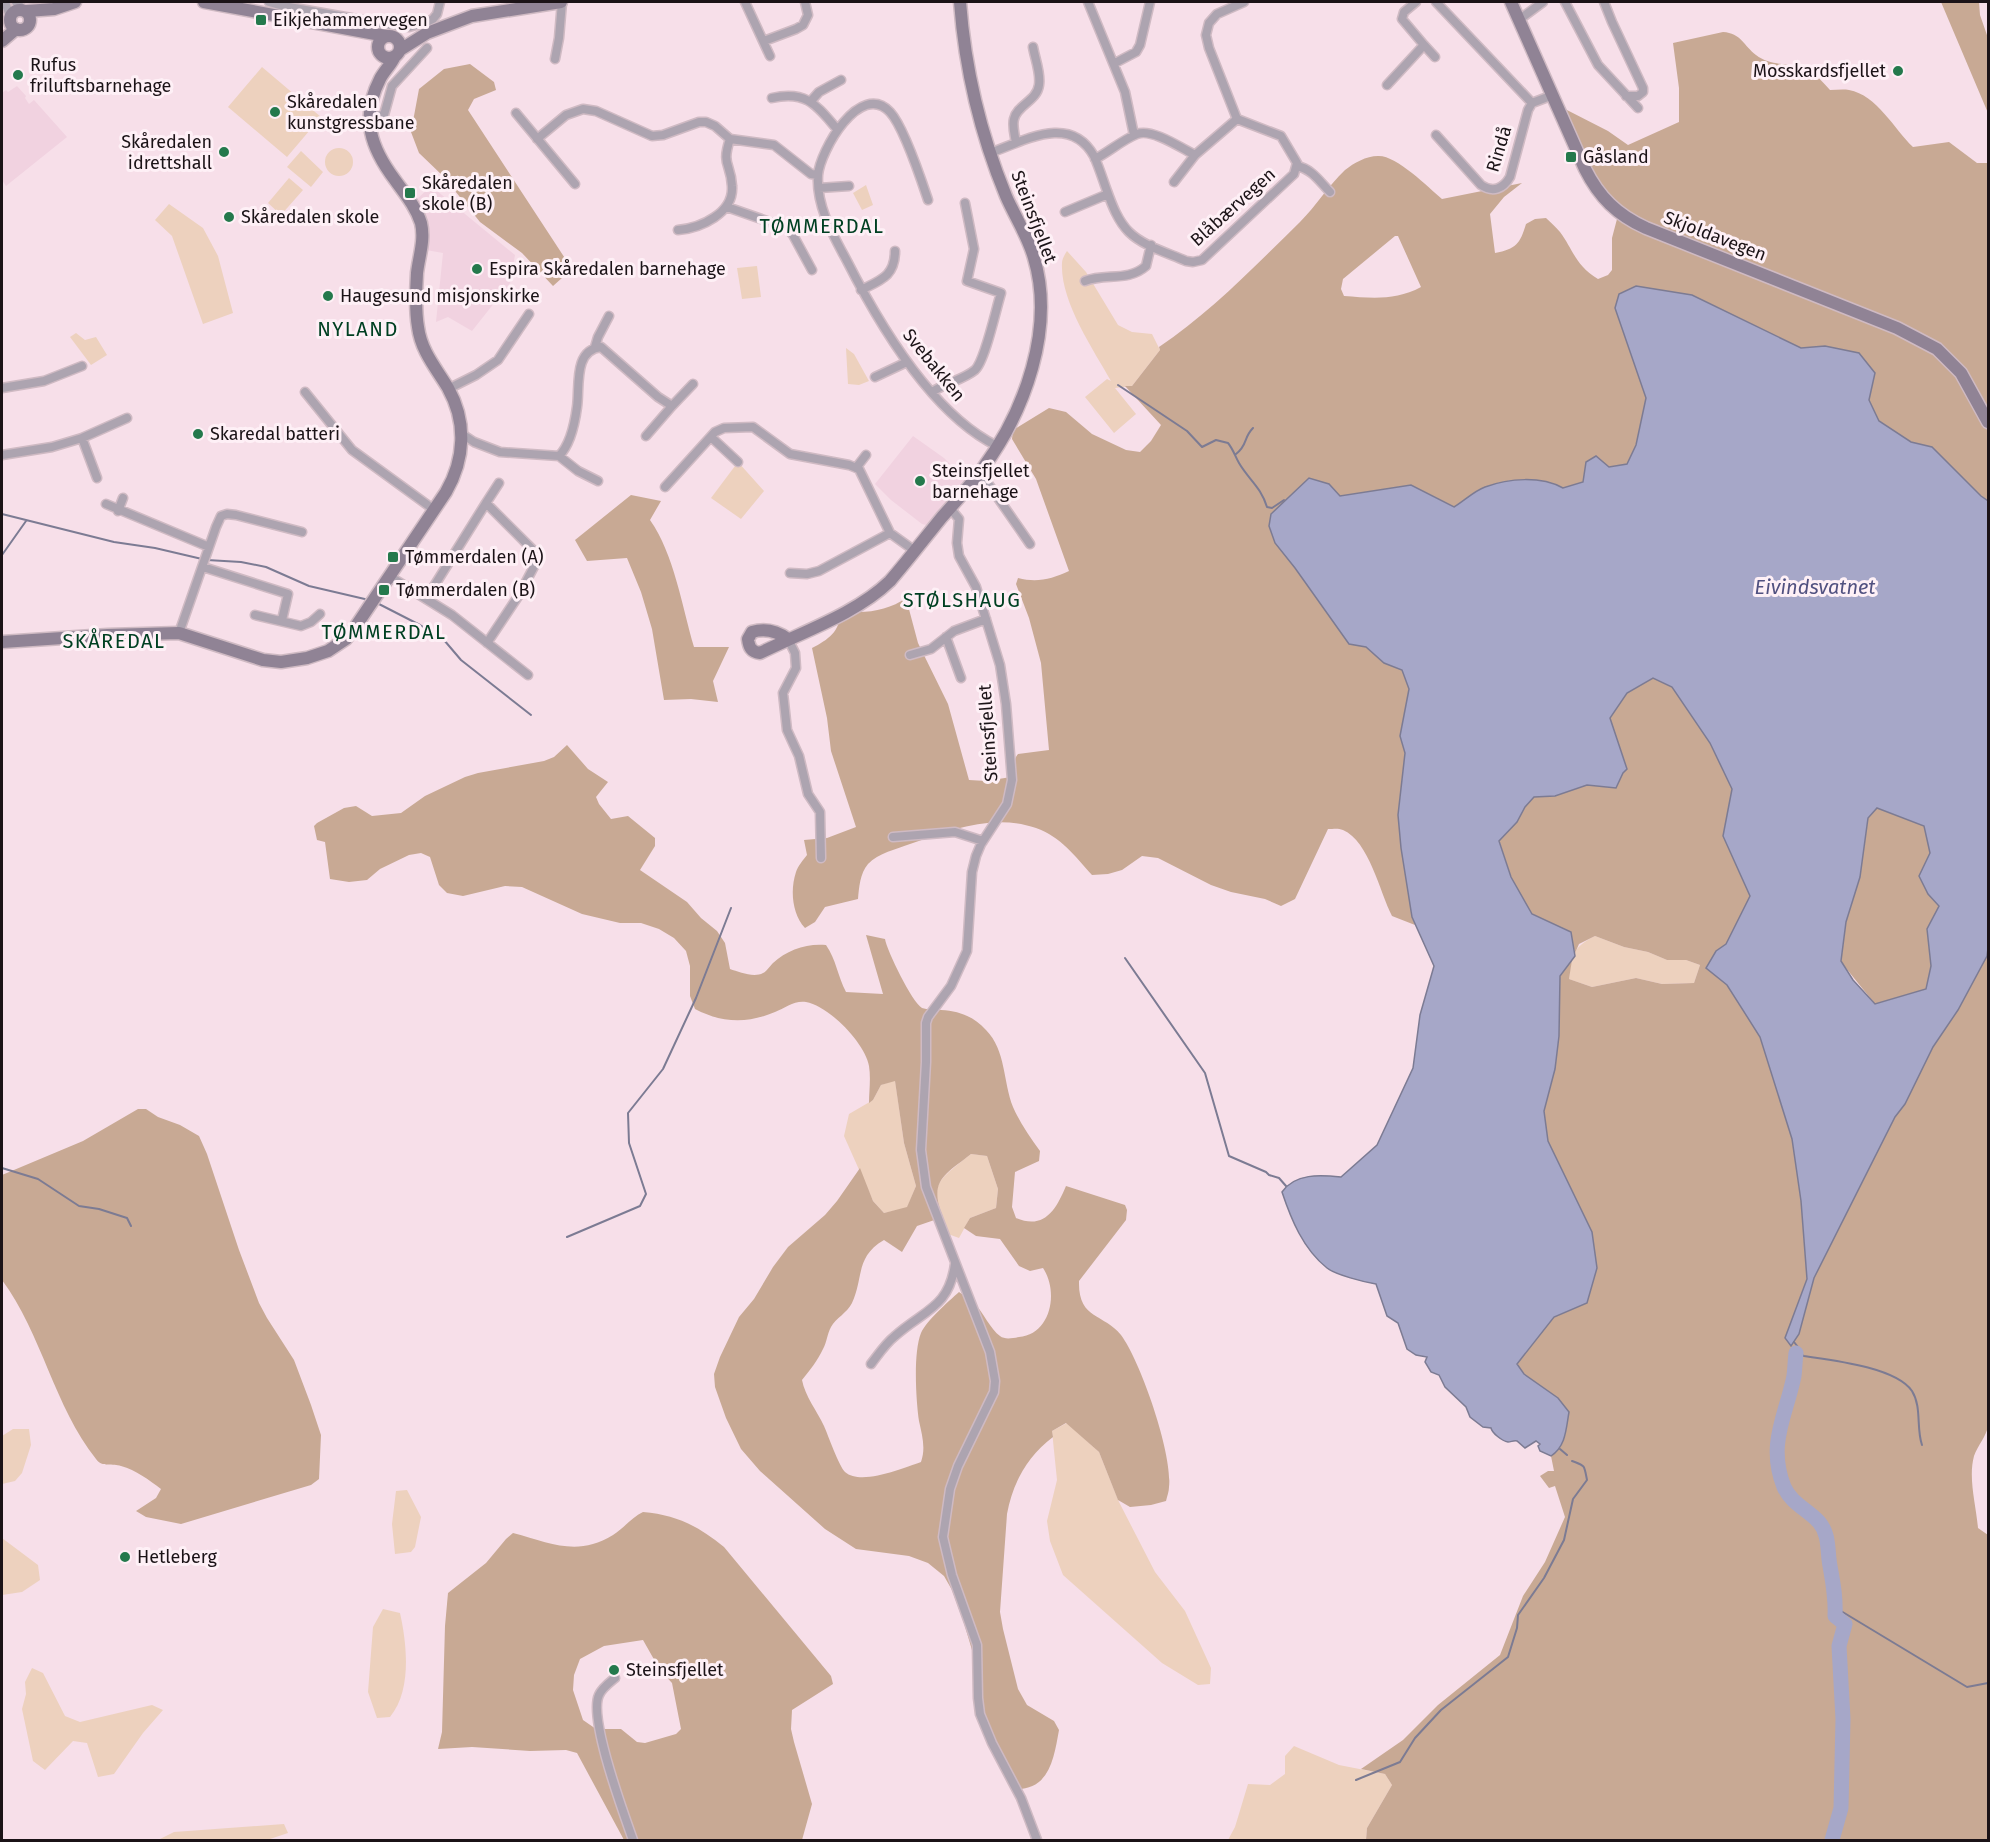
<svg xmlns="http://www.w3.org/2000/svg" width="1990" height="1842" viewBox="0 0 1990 1842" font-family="'Fira Sans',sans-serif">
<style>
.built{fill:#f1d2e0}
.green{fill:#edd1be}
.forest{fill:#c8a994;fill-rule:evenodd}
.water{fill:#a6a7c8;stroke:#7c7b93;stroke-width:1.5;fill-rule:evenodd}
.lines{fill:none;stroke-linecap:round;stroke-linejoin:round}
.stream{stroke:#7c7b93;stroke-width:2}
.river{stroke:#a6a7c8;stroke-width:15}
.street-casing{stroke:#cfbac3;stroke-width:11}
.secondary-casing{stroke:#cfbac3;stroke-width:15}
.street{stroke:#ada4b0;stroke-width:8}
.secondary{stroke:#908395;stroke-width:12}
.poi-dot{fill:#24794c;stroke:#fef0f6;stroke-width:2}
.labels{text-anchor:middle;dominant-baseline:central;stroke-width:6;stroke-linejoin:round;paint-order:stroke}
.poi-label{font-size:18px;fill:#1b1317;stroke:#fef0f6;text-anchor:start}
.street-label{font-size:18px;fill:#1b1317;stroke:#fef0f6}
.neighbourhood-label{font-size:20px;letter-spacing:1.5px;fill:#004022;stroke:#fef0f6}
.water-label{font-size:20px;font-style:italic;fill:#515180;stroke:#fef0f6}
</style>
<rect width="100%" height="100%" fill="#f7dfe9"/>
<!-- built -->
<path class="built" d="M17,86L26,96L25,98L29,104L34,100L67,137L6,186L2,180V93L6,90L8,92Z
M431,186L515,255L510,283L472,331L448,317L436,322L443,253L426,250L428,222L415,201Z
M913,436L944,458L965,479L926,525L922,524L891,500L875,484Z"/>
<!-- green -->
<path class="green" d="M262,67L321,117L287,157L228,107Z
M325 162a14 14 0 1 1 28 0a14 14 0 1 1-28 0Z
M301,151L323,172L311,187L287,167Z
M289,178L303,190L281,215L268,203Z
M866,185L873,205L862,210L853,193Z
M169,204L203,228L218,256L233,313L203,324L172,236L155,220Z
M1067,251L1086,272L1118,325L1132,332L1152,334L1160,350L1132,386L1115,388L1136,414L1114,433L1085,397L1107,379L1111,381C1093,349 1060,301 1062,263C1062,259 1065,254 1067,251Z
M757,266L761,297L742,299L737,268Z
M76,333L85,340L96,337L107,355L91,365L70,337Z
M846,348L854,354L869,381L859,385L848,384Z
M738,462L764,491L741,519L711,498Z
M1595,936L1624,947L1648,952L1667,960H1686L1700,965L1694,983L1662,984L1636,978L1592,987L1569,979C1572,955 1573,947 1595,936Z
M895,1080L904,1143L916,1186L907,1208L884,1213L873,1201L844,1136L849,1114L873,1100L881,1085Z
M971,1154L987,1156L998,1189L996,1208L970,1218L959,1238L948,1234C932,1184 929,1187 971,1154Z
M1067,1423L1099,1452L1119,1502L1155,1572L1185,1611L1211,1668L1210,1684L1198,1685L1162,1663L1063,1575L1050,1541L1047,1521L1057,1480L1052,1431Z
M13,1429H29L31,1445L22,1473L15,1481L2,1484V1436Z
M407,1490L421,1517L415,1547L411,1552L395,1554L392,1524L396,1491Z
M2,1538L38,1565L40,1580L22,1592L2,1595Z
M383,1609L400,1613C407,1644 412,1691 390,1717L377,1718L368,1692L373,1627Z
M32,1668L43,1673L65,1716L80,1722L152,1705L163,1710L143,1733L114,1774L98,1777L87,1743L73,1741L45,1770L33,1761L22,1709L26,1694L25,1682Z
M1294,1746L1339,1765L1385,1774L1392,1785L1367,1828L1366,1840H1228L1235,1827L1248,1784L1270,1785L1285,1774V1756Z
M284,1824L288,1833L267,1840H158L174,1832Z"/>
<!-- forest -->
<path class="forest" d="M1941,2H1979L1980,15L1988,38V113Z
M1723,32C1741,33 1744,46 1756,55C1770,66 1789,63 1805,69C1815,73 1823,82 1830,90C1836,90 1843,89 1849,90C1877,95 1894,129 1913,147L1949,142L1977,163H1988V501L1981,496L1932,447L1911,442L1879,421L1869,400L1875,373L1825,346L1801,348L1692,295L1615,308L1646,398L1636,445L1627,464L1609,467L1586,463L1583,482L1563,489C1541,476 1508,478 1485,487C1474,491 1464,501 1454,507L1411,485L1340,496L1329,484L1275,543L1366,647L1384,663L1402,670L1409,689L1400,736L1405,753L1398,815L1412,917L1415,925L1392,916C1380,893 1369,841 1343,830C1338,828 1334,829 1328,829L1295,899L1281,906L1265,899L1231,892L1211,885L1158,858L1142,856L1122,870L1108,874L1092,875C1075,856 1061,837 1036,828C994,813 950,830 910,844C897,849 878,853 868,864C860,873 859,888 858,899L825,907L815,922L805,928C792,914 790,890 796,872C798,866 803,860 807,855L804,840L827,838L856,827L831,751L827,718L812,648C829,639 841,631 840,610C861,615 888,611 906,598L918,643L948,704L969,780L986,781L1011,777C1016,770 1012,761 1018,754L1049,750L1041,663L1029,618L1016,584L1018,578C1037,583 1052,579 1069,571L1036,479L1012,439L1013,430L1049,408L1066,412L1092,434L1126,450L1140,452L1151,441L1161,425L1125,386H1132L1160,350L1159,347C1210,313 1256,265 1300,222C1316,206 1328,186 1345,170C1354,163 1366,156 1378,156C1396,155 1428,187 1442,199L1522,183L1504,197L1490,214L1495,253C1516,249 1520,244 1526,224L1535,219L1546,218C1551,223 1556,227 1560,232C1574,251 1575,265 1598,279L1608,275L1612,270V238L1617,219L1591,174L1563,108L1608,131L1628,145L1679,122V88L1673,43ZM1395,236H1398L1421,287C1395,301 1371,298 1344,296L1341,289L1343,279Z
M470,64L494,82L496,90L474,99L468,110L572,269L553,286L522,253L480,222L443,176L419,153L411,132L419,89L444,69Z
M631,495L661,501L650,520C674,554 682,606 694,647H729L713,681L718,702L691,699L664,700L652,629L641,592L627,558L587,561L575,540Z
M1653,678L1672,686L1710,743L1732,789L1723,836L1750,896L1726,944L1716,951L1706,968L1727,985L1760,1037L1792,1139L1801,1201L1807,1279L1785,1338L1808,1297L1814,1278L1895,1117L1905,1103L1933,1047L1958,1010L1987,956L1988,948V1426C1986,1437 1978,1445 1974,1456C1968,1478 1976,1505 1978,1528L1988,1535V1840H1366L1367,1828L1392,1785L1385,1774L1361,1769L1403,1740L1438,1705L1500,1655L1523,1596L1545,1562L1565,1517L1555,1486L1549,1488L1540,1476L1548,1471H1554L1551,1456L1558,1398L1524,1374L1517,1364L1554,1317L1587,1303L1592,1232L1548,1141L1543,1111L1555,1069L1559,1036L1560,976L1572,960L1569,979L1592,987L1636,978L1662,984L1694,983L1700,965L1686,960H1667L1648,952L1624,947L1595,936L1579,944L1575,953L1570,932L1532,914L1511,877L1499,840L1517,822L1525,807L1534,797L1555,796L1587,785L1616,788L1623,773L1627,769L1610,718L1627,693Z
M567,745L588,769L608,782L596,797L599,804L611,819L628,816L655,838V846L640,870L687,902L701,918L717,931L725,943L730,969C739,972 754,978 763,973C766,972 770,966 773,963C787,950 807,943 826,945C836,959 838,977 846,992L883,994L866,935L885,939C887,951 912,1002 922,1008C927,1010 935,1009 941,1010C959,1011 973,1016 986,1030C1006,1050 1003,1082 1013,1107C1020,1123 1030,1137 1040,1151L1039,1161L1015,1172L1012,1207L1016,1218C1044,1230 1056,1210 1066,1186L1125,1205L1127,1210L1126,1220L1079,1281C1078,1320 1104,1313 1121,1335C1141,1362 1173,1455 1169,1487C1169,1492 1167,1496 1166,1501L1151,1505L1130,1507L1118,1500L1099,1452L1066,1423L1052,1431L1053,1437C1027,1457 1013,1482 1007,1514L1000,1612L1003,1629L1018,1689L1027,1705L1054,1721L1059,1730C1054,1757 1050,1791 1014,1789L1006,1776L976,1691L972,1650L964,1623L952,1590L944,1576L928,1563L909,1556L856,1549L825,1529L760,1471L741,1449L726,1418L715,1387L714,1374L720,1357L739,1317L754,1299L773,1267L788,1247L825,1215L837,1201L860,1168L873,1201L884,1213L907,1207L916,1186L904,1143L895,1081L881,1085L873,1100L869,1103C869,1092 871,1078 869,1066C865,1043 829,1006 806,1002C795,1000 785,1008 775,1012C747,1024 722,1023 695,1009L690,996V966L686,951L674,938L659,929L641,923H620L582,914L522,887L505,886L463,896L447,893L439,885L430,857L421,853L409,855L380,869L367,880L349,882L330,879L325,842L317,840L314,826L317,823L344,808L356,806L372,816L401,813L425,796L465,777L478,773L544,761L554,757ZM971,1154L987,1156L998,1189L996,1208L970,1218L964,1228L976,1236L1000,1239L1019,1266L1030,1271L1043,1268C1059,1292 1051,1334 1019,1337C1013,1338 1005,1340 1000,1336C991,1330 983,1312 974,1303C970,1299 964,1296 959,1292C948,1302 927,1320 921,1333C913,1353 916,1400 919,1421C922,1435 926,1448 921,1462C903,1468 861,1486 845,1472C839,1466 828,1435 824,1426C817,1411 805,1396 802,1380C810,1370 818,1360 823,1349C827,1342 827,1334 831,1327C836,1318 847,1313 852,1303C864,1277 855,1257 884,1240L902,1252L917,1226L943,1217C928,1180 945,1175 971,1154Z
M1877,808L1924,826L1930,853L1928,894L1939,906L1927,929L1931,966L1926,989L1875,1004L1841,962L1846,922L1860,877L1868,818Z
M138,1109H146L158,1117L180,1125L199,1136L207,1154L239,1250L259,1303L267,1318L294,1360L311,1405L321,1435L319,1479L311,1485L181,1524L146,1517L136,1511L156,1498L161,1489C149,1480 136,1470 121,1466C113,1463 102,1468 96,1459C54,1406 42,1334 2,1280V1175L83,1141Z
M643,1512C677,1515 698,1526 724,1547L831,1676L833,1684L792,1710L791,1729L794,1742L812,1804L802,1840H624L577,1753L566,1750L530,1751L472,1747L438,1749L442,1732L445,1626L448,1593L486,1563L506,1539L513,1533C551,1543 577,1557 613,1535C624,1528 632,1517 643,1512ZM643,1640L660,1670L672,1683L681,1729L676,1734L645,1743L637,1742L621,1729H596L583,1720L573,1690L574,1675L580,1659L604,1646Z"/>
<!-- water -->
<path class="water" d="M1636,286L1692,295L1801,348L1825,346L1859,353L1875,373L1869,400L1879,421L1911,442L1932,447L1981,496L1988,501V948L1987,956L1958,1010L1933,1047L1905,1104L1895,1117L1814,1278L1799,1334L1791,1346L1785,1338L1807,1279L1801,1201L1792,1139L1760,1037L1727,985L1706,968L1716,951L1726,944L1750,896L1723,836L1732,789L1710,743L1672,687L1653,678L1627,693L1610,718L1627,769L1623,773L1616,788L1587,785L1555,796L1534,797L1525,807L1517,822L1499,841L1511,877L1532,914L1571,932L1575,956L1560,976L1559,1036L1555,1069L1544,1111L1548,1141L1592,1232L1597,1268L1587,1303L1554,1317L1517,1364L1524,1374L1558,1398L1569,1412C1566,1429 1566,1446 1551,1456L1540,1451L1538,1446L1540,1444L1536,1441L1525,1448L1517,1441C1514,1440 1511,1442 1508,1442C1502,1441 1492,1433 1491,1428L1483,1427L1470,1417L1466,1407L1445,1387L1439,1375L1431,1372L1425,1362L1427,1357L1416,1355L1407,1349L1398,1323L1387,1316L1376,1284C1364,1282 1336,1275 1327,1268C1303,1249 1291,1219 1282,1192C1295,1173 1320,1175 1341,1177L1377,1145L1413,1068L1420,1015L1434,966L1412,917L1401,848L1398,815L1405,753L1400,736L1409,689L1402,670L1384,663L1366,647L1349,644L1295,568L1275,543L1269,526L1271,514L1309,478L1329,484L1340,496L1411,485L1454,507C1464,501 1474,491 1485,487C1509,478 1541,476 1563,488L1583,482L1586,462L1596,456L1609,467L1627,464L1636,445L1646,398L1615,308L1619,294ZM1877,808L1924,826L1930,853L1919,876L1928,894L1939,906L1927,929L1931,966L1926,989L1875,1004L1853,980L1841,961L1846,922L1860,877L1868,818Z"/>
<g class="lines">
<!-- stream -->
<path class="stream" d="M1118,385L1187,431L1202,447L1216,440L1228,443C1233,449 1235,456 1239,463C1249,480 1261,487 1267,507L1272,508L1284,500
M1236,454C1248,445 1243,438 1253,428
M2,514L114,542L155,548L202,559
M2,555L26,521
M207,560L241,562L266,567L309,586L369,600
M377,603L420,625L444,640L461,660L531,715
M1125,958L1205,1073L1229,1156L1266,1172L1269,1175L1279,1178L1286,1186
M2,1168L38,1179L79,1206L99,1209L127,1218L131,1226
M567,1237L640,1206L646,1194L629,1143L628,1113L663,1069L696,998L731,908
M1794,1342L1798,1347L1796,1353L1804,1356C1831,1360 1896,1367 1912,1391C1922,1407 1916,1428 1922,1445
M1560,1449L1567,1455
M1836,1608L1967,1687L1988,1683
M1356,1780L1400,1762L1415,1738L1441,1710L1508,1657L1517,1628L1518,1615L1544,1578L1564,1540L1573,1499L1587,1480C1584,1464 1585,1466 1572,1461"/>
<!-- river -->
<path class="river" d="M1796,1353C1795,1361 1795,1368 1794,1376C1786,1416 1767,1444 1784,1487C1791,1503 1808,1510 1819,1522C1830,1535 1827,1551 1830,1566C1833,1583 1836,1598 1835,1616L1845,1624L1839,1646L1843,1719L1841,1808L1832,1840"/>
<!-- street casing -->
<g class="street-casing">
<path id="street" d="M5,2L10,16
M16,2L23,10
M269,2L283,6L385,24L409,27L427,22L433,19L437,14L440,2
M745,2L770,56
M1088,2L1125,92L1134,135
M1436,2L1532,103
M1565,2L1598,65L1638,108
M1604,2L1612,22L1643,88V92L1638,96H1626
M1520,19L1543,2
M764,41L796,29L803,25L808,15L805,2
M1424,45L1435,57
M555,59L559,38L562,2
M1115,63L1136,52L1140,45L1150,2
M1387,85L1424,45L1402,19L1404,12L1416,2
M772,98C807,90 817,106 837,129
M811,101L819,92L841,80
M516,113L575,184
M370,117L384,115L392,86L427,48
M1436,135L1481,185C1493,193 1503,189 1510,177L1528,110L1532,103L1553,95
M537,139L566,115L583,109L596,111L652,136L663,135L699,122H706L715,126L730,139L774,145L811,174L818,175
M1016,143C1015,136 1012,126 1014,119C1017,105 1037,101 1039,85C1041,73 1035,59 1033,47
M990,153C1024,141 1070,113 1094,156C1099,167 1103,180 1107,191C1112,205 1118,221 1129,232C1143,246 1168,253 1186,261L1193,262L1202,260L1294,174L1297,163L1281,136L1237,119L1209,48L1206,35L1209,23L1217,14L1244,2
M1095,159C1109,152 1122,140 1137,134C1152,128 1181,148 1195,155
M1297,166C1312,169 1320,182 1330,192
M1174,182L1195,155L1237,119
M819,188L849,186
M928,200C921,179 904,127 890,112C860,80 820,151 818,175C816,206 833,235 847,261C879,324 932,414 997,446
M727,207L787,228L793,235L812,270
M1065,212L1108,194
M678,230C701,228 734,213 732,186C731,163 721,166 730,139
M1085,281C1106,273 1128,282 1146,266L1151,245
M861,290C881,280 895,276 895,251
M595,347L598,337L609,316
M875,377L907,362
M2,388L44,381L82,366
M448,389L476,375L498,360L529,314
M305,392L352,450L433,509
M932,392C945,383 963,380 975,370C985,361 996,309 1001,293L967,281L974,249L965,203
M672,406L693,384
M462,434L474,442L500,452L559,456C570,445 575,422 577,407C580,387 573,350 601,347L658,397L672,406L646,436
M711,437L738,462
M82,438L97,478
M2,455L52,447L82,438L127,418
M559,456L578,471L598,481
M856,468L866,455
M980,472L1030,544
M665,487L715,432L724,428L753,427L790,454L849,465L859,469L890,533L915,551
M486,503L499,483
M106,504L209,547
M950,508L959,519L957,543L959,556L976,587L1000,665L1006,704L1012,780L1007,804L981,844L976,856L972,872L967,951L951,986L928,1017L926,1023V1062L921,1150L926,1187L990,1352L995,1381L994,1392L958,1466L950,1489L943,1537L952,1575L977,1645L978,1698L980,1714L992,1743L1021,1798L1037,1840
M118,511L123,498
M203,567L288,594L282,620
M790,573L807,574L819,571L890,533
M389,576L452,615L528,675
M426,599L486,503L536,553L538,559L519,595L487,643
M255,615L301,626L311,622L320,614
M179,633L216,527L221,516L227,514L236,515L302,532
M946,637L961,678
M788,639L795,653L796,668L783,693L787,730L799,756L808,794L820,812L821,858
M910,655L931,649L954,631L986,619
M893,837L955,832L983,841
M871,1364C878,1355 885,1344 895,1336C924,1310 949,1308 955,1264
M615,1678C609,1683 602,1688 599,1695C588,1718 624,1814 633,1840"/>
</g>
<!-- secondary casing -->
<g class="secondary-casing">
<path id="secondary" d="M204,2L386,36
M1511,2L1585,169C1599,197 1617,215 1646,228L1897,328L1937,349L1961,373L1988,422
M10 20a10 10 0 1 1 20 0a10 10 0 1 1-20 0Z
M27,11L54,9L75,2
M378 47a11 11 0 1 1 22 0a11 11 0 1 1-22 0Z
M2,41L16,29
M400,50L427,33L472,16L561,2
M788,639C777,631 765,628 752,632L748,639C749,647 751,652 760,653C802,632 856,614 890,581C908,560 925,538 942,517C956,501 971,485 983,468C1025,411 1055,328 1034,258C1028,236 1015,217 1006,196C980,133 965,69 960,2
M2,642L108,635L179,633L263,660L281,662L307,658L328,651L346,639L356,626L446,492C465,459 467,422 448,388C436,368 421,351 418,327C415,310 416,290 417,273C419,256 425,240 421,223C416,207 405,194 395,180C371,148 360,118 380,79C384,71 391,65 395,56"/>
</g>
<!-- street -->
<use href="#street" class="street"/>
<!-- secondary -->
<use href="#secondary" class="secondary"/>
</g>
<!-- markers -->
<g class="poi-dot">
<rect x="255" y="14" width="12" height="12" rx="3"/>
<circle cx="1898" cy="71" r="6"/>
<circle cx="18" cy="75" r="6"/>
<circle cx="275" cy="112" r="6"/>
<circle cx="224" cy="152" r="6"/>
<rect x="1565" y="151" width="12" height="12" rx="3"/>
<rect x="404" y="187" width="12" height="12" rx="3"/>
<circle cx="229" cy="217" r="6"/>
<circle cx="477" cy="269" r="6"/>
<circle cx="328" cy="296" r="6"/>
<circle cx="198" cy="434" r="6"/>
<circle cx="920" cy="481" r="6"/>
<rect x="387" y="551" width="12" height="12" rx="3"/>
<rect x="378" y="584" width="12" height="12" rx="3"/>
<circle cx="125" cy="1557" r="6"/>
<circle cx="614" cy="1670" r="6"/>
</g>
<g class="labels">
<!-- poi labels -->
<g class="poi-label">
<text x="273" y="20">Eikjehammervegen</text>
<text x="30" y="65">Rufus<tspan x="30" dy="21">friluftsbarnehage</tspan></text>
<text x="1886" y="71" text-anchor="end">Mosskardsfjellet</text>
<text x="287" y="102">Skåredalen<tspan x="287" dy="21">kunstgressbane</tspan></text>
<text x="212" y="142" text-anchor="end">Skåredalen<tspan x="212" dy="21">idrettshall</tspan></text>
<text x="1583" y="157">Gåsland</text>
<text x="422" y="183">Skåredalen<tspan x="422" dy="21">skole (B)</tspan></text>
<text x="241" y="217">Skåredalen skole</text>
<text x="489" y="269">Espira Skåredalen barnehage</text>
<text x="340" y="296">Haugesund misjonskirke</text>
<text x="210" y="434">Skaredal batteri</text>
<text x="932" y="471">Steinsfjellet<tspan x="932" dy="21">barnehage</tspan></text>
<text x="405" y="557">Tømmerdalen (A)</text>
<text x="396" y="590">Tømmerdalen (B)</text>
<text x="137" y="1557">Hetleberg</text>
<text x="626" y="1670">Steinsfjellet</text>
</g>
<!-- street labels -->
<g class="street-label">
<text transform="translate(1499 149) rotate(-73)">Rindå</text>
<text transform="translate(1233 207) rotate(-42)">Blåbærvegen</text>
<text transform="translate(1034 217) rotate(69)">Steinsfjellet</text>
<text transform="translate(1715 236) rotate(21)">Skjoldavegen</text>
<text transform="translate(934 365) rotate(51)">Svebakken</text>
<text transform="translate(988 733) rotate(-94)">Steinsfjellet</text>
</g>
<!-- neighbourhood labels -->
<g class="neighbourhood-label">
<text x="822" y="226">TØMMERDAL</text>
<text x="358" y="329">NYLAND</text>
<text x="962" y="600">STØLSHAUG</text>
<text x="384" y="632">TØMMERDAL</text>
<text x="114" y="641">SKÅREDAL</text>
</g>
<!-- water labels -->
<g class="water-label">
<text x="1815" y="587">Eivindsvatnet</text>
</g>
</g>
<!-- border -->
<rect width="1990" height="1842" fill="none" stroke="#1b1317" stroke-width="6"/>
</svg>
